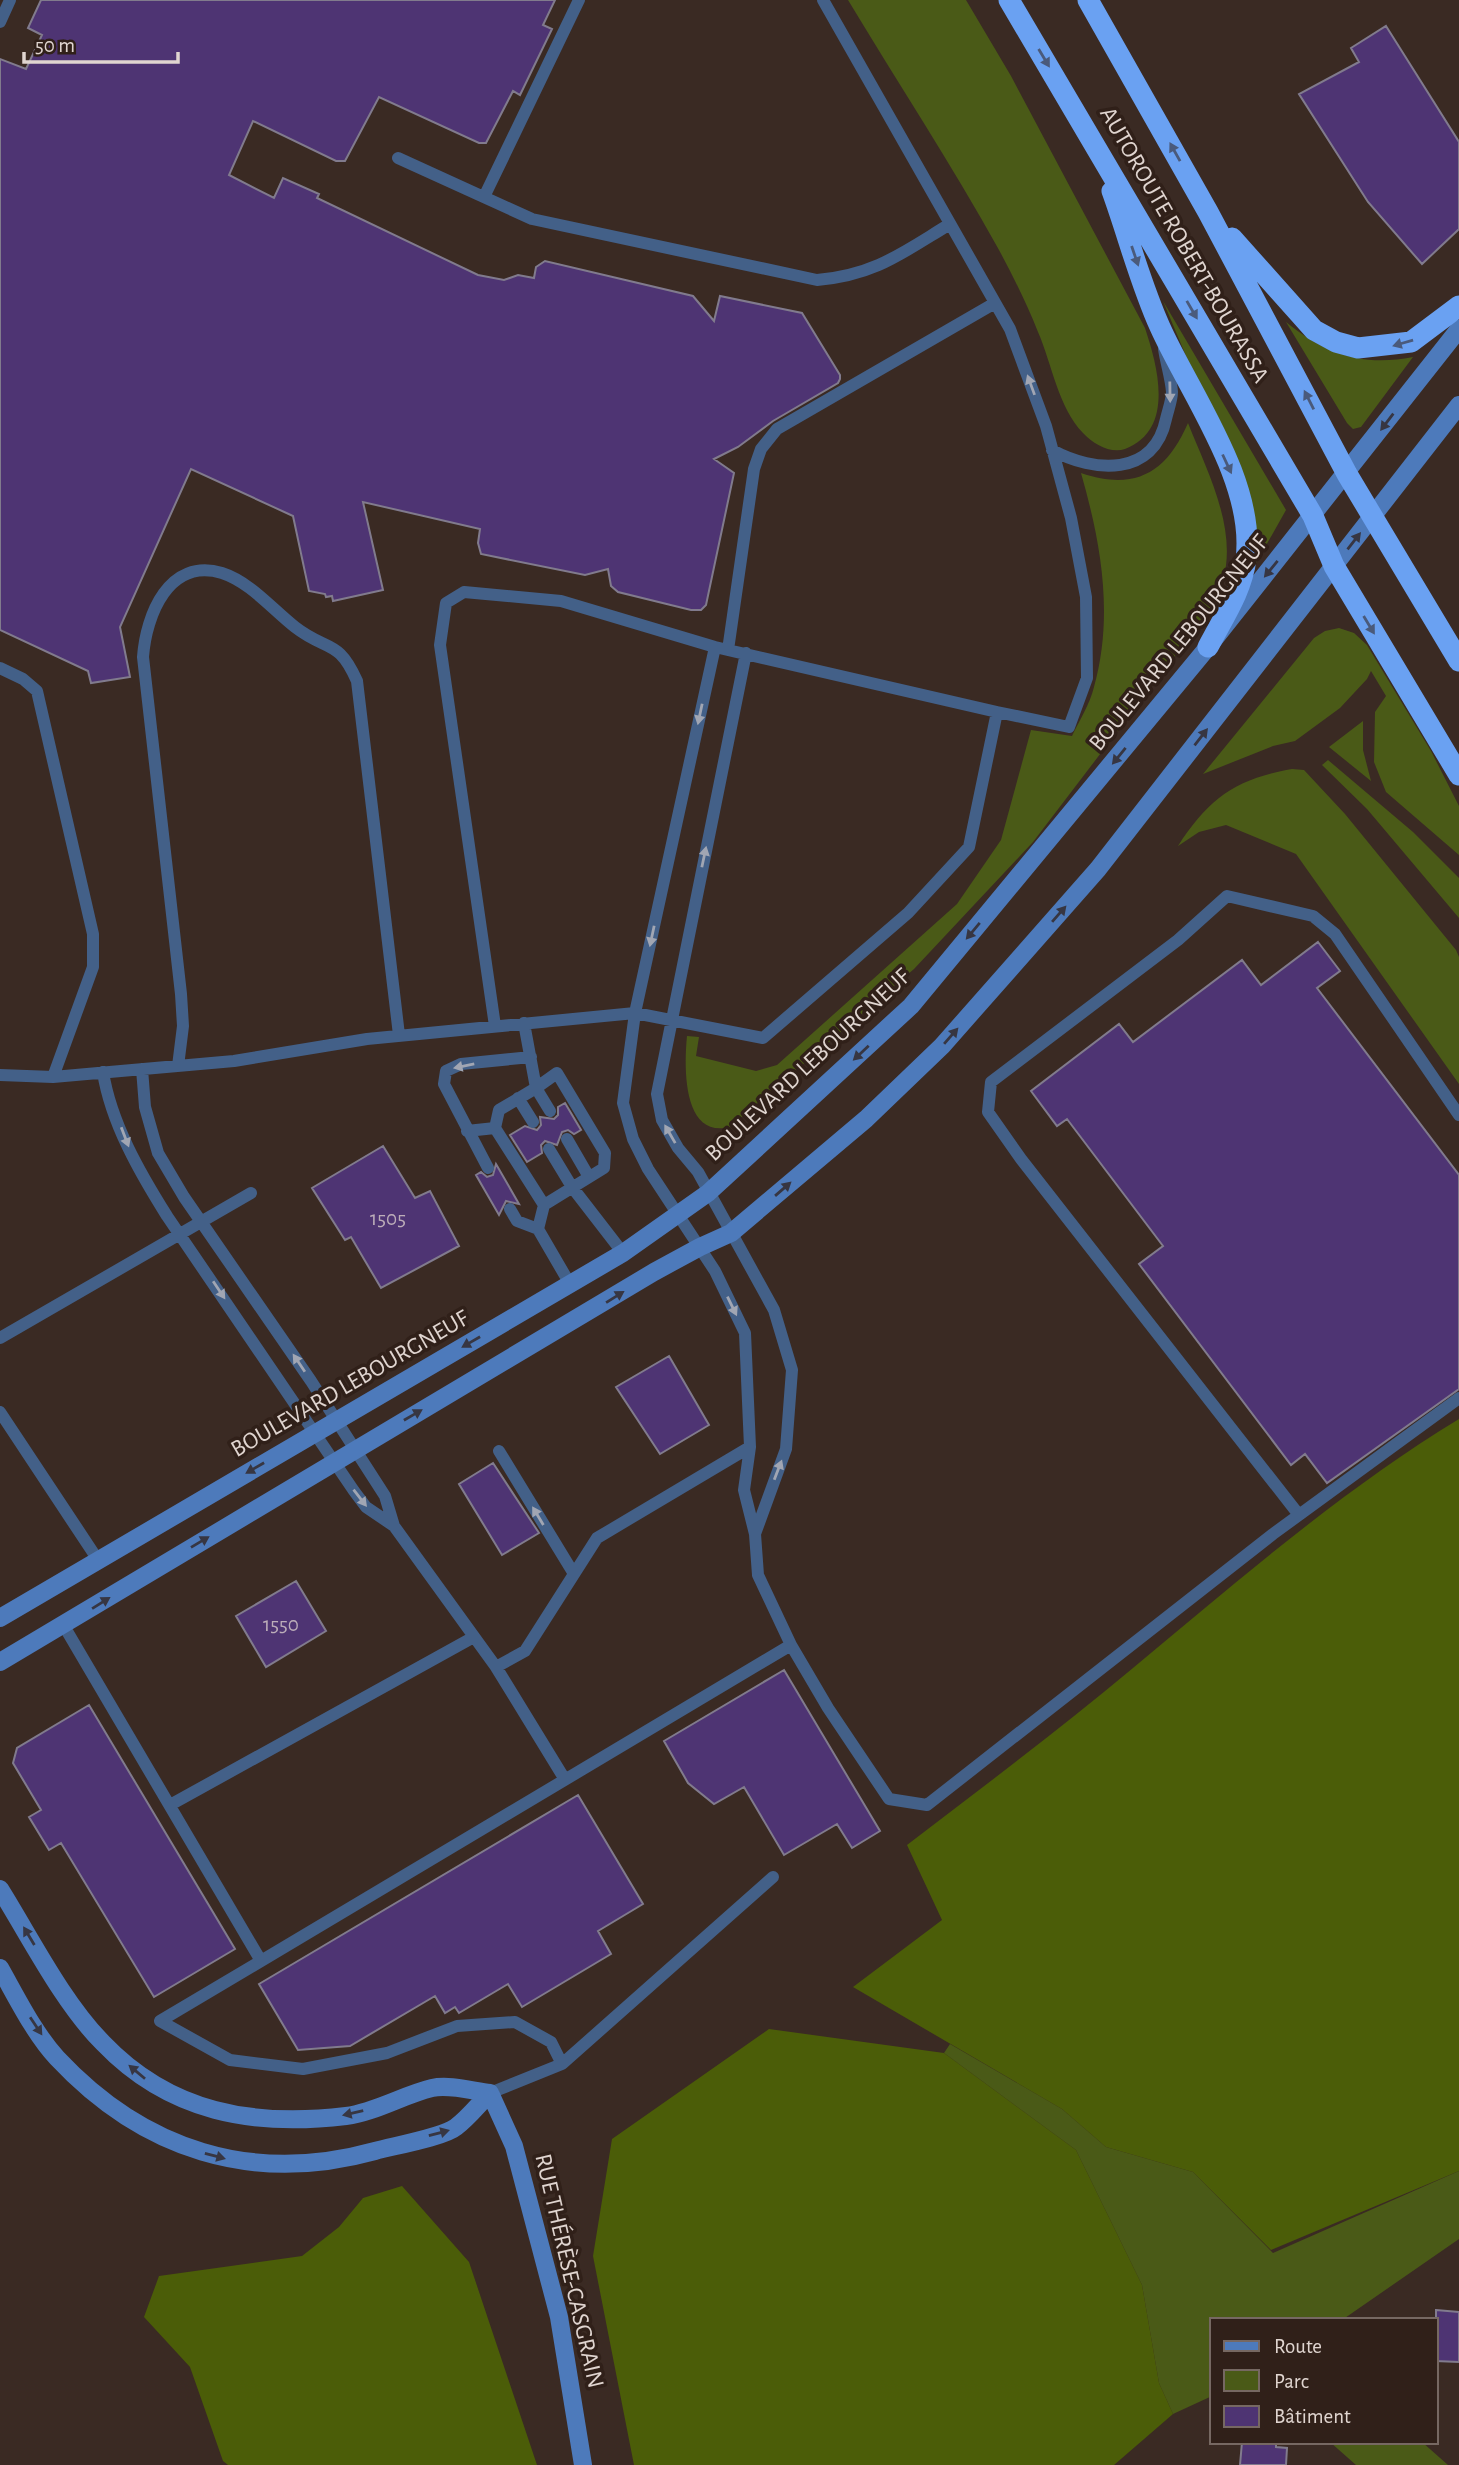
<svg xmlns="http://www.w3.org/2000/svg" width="1459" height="2465" viewBox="0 0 1459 2465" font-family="'Alegreya Sans',sans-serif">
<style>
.green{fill:#4a5a17}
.forest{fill:#4b5d08}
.building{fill:#4e3473;stroke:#817b8d;stroke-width:2}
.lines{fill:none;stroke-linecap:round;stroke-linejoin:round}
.lane{stroke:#436088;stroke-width:12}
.secondary{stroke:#4d7abb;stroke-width:18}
.highway{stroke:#6aa1f2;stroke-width:21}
.oneway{fill:#4a5a7b}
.oneway2{fill:#a1a6b3}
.oneway3{fill:#373642}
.labels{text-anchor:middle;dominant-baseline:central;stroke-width:7;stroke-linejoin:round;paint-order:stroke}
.number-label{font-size:21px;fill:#bcadb9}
.street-label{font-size:24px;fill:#e0d5d0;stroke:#302019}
</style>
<rect width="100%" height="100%" fill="#3a2a23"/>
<!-- green -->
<path class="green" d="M848,0H966L1011,76L1145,328C1158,367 1175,430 1125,449C1111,454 1093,444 1083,433C1058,407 1052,364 1038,332C1027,304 1013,276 999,250C952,165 898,83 848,0Z
M1163,301L1286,510L1255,565L1248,555L1204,399Z
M1286,322C1325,354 1363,367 1413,357L1361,427L1353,429L1347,423Z
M1188,423C1206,469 1238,528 1223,580C1220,590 1214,600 1210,610L1033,842L914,969L730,1127C682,1139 684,1066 687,1036L699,1037L696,1056L756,1071L777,1065L957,904L1001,840L1031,730L1072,736C1079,721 1090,704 1094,687C1114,615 1101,543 1081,473C1134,491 1166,474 1188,423Z
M1339,628L1354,633L1367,645L1431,751L1459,806V855L1386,792L1374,762L1375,712L1386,696L1371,671L1367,679L1340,708L1295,741L1273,746L1203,774L1314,638L1325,631Z
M1363,721V750L1371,781L1329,747Z
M1328,760L1413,832L1459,878V918L1367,809L1322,765Z
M1292,769L1304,770L1345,814L1456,950L1459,957V1084L1296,854L1226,825L1199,832L1178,846C1209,798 1236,779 1292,769Z
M950,2044L1062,2109L1106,2147L1193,2172L1273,2253L1459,2171V2239L1342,2320H1212V2396L1173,2414L1159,2383L1142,2285L1076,2150L944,2053Z
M1330,2442H1422L1448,2465H1356Z"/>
<!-- forest -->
<path class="forest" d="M1459,1419V2171L1271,2250L1193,2172L1106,2147L1062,2109L853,1987L942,1920L907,1845C983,1787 1060,1729 1133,1668C1236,1582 1345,1488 1459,1419Z
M769,2029L944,2053L1076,2150L1142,2285L1159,2383L1173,2414L1114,2465H634L593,2256L612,2139Z
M402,2186L469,2262L537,2465H228L223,2461L190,2367L144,2317L159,2276L302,2256L339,2227L363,2198Z"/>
<!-- building -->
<path class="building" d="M41,0H555L543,25L552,29L520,95L513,91L486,143H479L379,97L345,161H336L253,121L229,175L274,198L283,178L319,194L317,198L478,275L504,280L518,275L534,278L536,267L545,261L693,296L714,321L720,296L802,313L840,375V379L838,383L773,421L738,447L714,459L734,473L706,605L701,610H691L618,592L611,586L608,569L585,575L481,554L478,543L480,529L363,502L383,590L333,601L332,596L326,597L325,594L309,591L293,516L191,469L120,627L130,677L91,683L88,671L0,630V59L26,69L42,35L28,28Z
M1386,26L1459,142V229L1422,264L1368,202L1299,94L1359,62L1351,48Z
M1318,942L1340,971L1317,988L1459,1175V1389L1327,1483L1305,1454L1291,1465L1139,1264L1163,1246L1067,1119L1057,1126L1031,1091L1119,1024L1133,1042L1242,960L1261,985Z
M565,1103L581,1130L574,1134L568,1130L562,1132L557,1145L545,1141L541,1145L542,1153L527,1162L510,1135L525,1126L537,1130L541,1125L540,1117L554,1119L558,1115V1107Z
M383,1146L415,1198L430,1191L459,1246L381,1288L351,1237L345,1240L312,1188Z
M496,1164L519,1204L506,1201L499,1215L476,1175L481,1172L487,1177L493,1175Z
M669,1356L709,1425L660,1454L616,1387Z
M493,1463L539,1533L502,1555L459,1484Z
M296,1581L326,1631L266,1667L236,1616Z
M784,1670L880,1831L852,1848L837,1824L784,1855L744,1787L714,1804L688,1783L664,1741Z
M89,1705L235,1949L154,1997L61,1843L49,1850L29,1817L41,1810L13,1763L17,1748Z
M578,1795L643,1904L598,1931L611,1954L522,2007L508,1984L459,2013L455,2007L445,2013L435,1996L350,2046L298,2050L259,1984Z
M1436,2310L1459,2312V2362L1436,2361Z
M1242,2442H1276V2447L1287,2448L1286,2465H1240Z"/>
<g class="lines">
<!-- lane -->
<path class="lane" d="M0,22L10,0
M398,158L532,219L817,280C875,275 902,253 950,224
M484,197L579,0
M1052,450C1094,473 1154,477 1166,419C1168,410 1172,400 1172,392C1171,378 1166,363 1164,349
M715,647L635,1013L623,1103L633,1139L648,1169L715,1271L745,1333L750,1447L744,1490L755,1534L758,1575L791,1645L828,1708L889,1799L927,1805L1273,1534L1459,1398
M728,650L754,469L761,449L777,429L995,303
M746,653L657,1094L662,1120L678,1148L698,1172L774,1310L792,1370L786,1449L755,1534
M0,668L23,679L37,691L93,934V967L53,1077
M524,1023L536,1088L499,1110L495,1128L544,1205L538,1229L570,1284
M495,1026L440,645L446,603L464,592L561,601L715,647L997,712
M178,1066L183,1026L181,994L143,657C146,615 169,557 222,573C250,582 272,609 295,627C327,652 338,638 357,681L399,1035
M142,1069L145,1107L158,1153L184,1197L311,1381L385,1496L394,1526L496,1667L564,1778
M103,1072C111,1123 140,1173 167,1216L354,1491L366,1507L394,1526
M0,1075L53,1077L234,1061L367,1039L635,1013L763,1038L908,913L969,847L997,712L1069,727L1087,678L1086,597L1071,518L1046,426L1010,329L823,0
M518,1098L533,1122
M467,1131L495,1128
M567,1139L589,1177
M549,1149L572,1187L623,1253
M488,1168L444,1084L446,1071L461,1064L531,1057
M544,1205L604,1168L605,1153L557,1073L536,1088L550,1111
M510,1209L517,1221L538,1229
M0,1338L251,1193
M0,1412L98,1560
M499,1451L574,1574
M1299,1515L1021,1159L988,1112L991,1082L1178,940L1227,896L1313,916L1335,934L1459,1115
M64,1626L261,1961L791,1645
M496,1667L525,1651L597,1538L750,1447
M170,1805L472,1638
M261,1961L160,2021L230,2060L303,2069L387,2053L457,2026L515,2022L551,2042L562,2064
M490,2093L562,2064L773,1877"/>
<!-- secondary -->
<path class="secondary" d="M0,1618L623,1253L708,1193L911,1006L1208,647L1459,329
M0,1662L654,1272L700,1247L731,1233L866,1119L942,1046L1098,869L1459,405
M0,1889C30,1937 63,2003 103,2043C170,2113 253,2127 346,2116C376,2112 403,2095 432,2088C449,2084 473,2091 490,2093
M0,1968C17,1998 34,2033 57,2058C143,2150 252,2185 375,2151C393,2146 444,2137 456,2127C468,2118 479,2104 490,2093
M490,2093L514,2146L559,2317L583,2465"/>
<!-- highway -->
<path class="highway" d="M1009,0L1313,516L1334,566L1459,775
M1088,0L1208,212L1347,474L1459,661
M1112,191C1128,235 1140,283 1160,327C1190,394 1256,482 1246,559C1242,591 1223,618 1208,647
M1232,238L1314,330L1336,342L1358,348L1411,342L1459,306"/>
</g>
<!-- one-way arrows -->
<defs><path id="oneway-solid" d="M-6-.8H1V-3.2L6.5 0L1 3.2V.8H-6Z" transform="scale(1.75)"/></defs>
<g class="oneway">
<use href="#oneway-solid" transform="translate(1044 58) rotate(59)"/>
<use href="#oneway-solid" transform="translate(1175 152) rotate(-119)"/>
<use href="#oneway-solid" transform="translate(1135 256) rotate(71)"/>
<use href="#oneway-solid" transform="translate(1192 310) rotate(60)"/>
<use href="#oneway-solid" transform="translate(1403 343) rotate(164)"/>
<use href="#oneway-solid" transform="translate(1309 400) rotate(-117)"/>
<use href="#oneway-solid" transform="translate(1227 464) rotate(65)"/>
<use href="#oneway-solid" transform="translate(1369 625) rotate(59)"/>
</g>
<g class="oneway2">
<use href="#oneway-solid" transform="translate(1031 385) rotate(-110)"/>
<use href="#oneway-solid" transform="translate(1170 392) rotate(89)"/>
<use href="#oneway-solid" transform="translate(700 714) rotate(102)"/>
<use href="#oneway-solid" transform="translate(704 857) rotate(-78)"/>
<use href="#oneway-solid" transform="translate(652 936) rotate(102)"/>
<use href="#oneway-solid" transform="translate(464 1066) rotate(168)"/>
<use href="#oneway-solid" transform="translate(670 1134) rotate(-120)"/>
<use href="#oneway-solid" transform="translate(125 1137) rotate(69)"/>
<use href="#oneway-solid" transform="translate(219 1290) rotate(56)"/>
<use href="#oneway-solid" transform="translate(732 1306) rotate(64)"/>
<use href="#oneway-solid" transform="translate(299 1363) rotate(-124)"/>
<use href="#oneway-solid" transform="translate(778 1470) rotate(-69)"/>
<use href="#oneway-solid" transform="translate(360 1498) rotate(52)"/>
<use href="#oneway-solid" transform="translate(538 1516) rotate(-121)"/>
</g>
<g class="oneway3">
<use href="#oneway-solid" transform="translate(1387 422) rotate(127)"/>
<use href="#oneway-solid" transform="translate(1354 541) rotate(-52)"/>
<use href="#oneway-solid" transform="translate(1271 569) rotate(129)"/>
<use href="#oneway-solid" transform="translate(1201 737) rotate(-52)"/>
<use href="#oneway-solid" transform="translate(1119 756) rotate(129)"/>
<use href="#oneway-solid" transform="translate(1059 914) rotate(-49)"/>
<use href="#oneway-solid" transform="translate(973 931) rotate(130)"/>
<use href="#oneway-solid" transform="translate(951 1036) rotate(-49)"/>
<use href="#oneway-solid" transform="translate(861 1053) rotate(137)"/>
<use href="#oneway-solid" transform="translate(783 1189) rotate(-41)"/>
<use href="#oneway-solid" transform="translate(615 1297) rotate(-32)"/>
<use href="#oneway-solid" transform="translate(471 1342) rotate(150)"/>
<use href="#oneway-solid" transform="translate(413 1415) rotate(-30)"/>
<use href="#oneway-solid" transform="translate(255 1468) rotate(150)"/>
<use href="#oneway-solid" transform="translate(200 1542) rotate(-31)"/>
<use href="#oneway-solid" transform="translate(101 1603) rotate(-32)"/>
<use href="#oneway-solid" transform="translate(29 1936) rotate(-121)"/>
<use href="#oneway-solid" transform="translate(36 2026) rotate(56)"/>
<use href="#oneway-solid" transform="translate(137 2072) rotate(-140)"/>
<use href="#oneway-solid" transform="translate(353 2113) rotate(167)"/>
<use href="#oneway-solid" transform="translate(439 2133) rotate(-15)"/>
<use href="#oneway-solid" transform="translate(215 2156) rotate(15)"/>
</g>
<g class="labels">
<!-- number labels -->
<g class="number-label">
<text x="388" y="1218">1505</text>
<text x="281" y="1624">1550</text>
</g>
<!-- street labels -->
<g class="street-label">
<text transform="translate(1184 245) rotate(60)">AUTOROUTE ROBERT-BOURASSA</text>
<text transform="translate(1179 643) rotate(-51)">BOULEVARD LEBOURGNEUF</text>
<text transform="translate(808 1065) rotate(-43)">BOULEVARD LEBOURGNEUF</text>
<text transform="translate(350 1384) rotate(-30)">BOULEVARD LEBOURGNEUF</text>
<text transform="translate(569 2271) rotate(77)">RUE THÉRÈSE-CASGRAIN</text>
</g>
</g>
<!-- legend -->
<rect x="1210" y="2318" width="228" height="126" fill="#302019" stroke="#766862" stroke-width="2"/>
<rect x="1224" y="2341" width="35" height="10" fill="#4d7abb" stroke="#766862" stroke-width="2"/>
<text x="1274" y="2353" font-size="21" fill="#e0d5d0">Route</text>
<rect x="1224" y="2370" width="35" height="21" fill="#4a5a17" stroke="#766862" stroke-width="2"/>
<text x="1274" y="2388" font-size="21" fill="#e0d5d0">Parc</text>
<rect x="1224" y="2406" width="35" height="21" fill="#4e3473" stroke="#766862" stroke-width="2"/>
<text x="1274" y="2423" font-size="21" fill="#e0d5d0">Bâtiment</text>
<!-- scale -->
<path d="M24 52v10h154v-10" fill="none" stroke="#e0d5d0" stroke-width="3.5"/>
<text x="35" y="52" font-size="21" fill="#e0d5d0" stroke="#302019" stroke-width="5" paint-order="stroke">50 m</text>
</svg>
